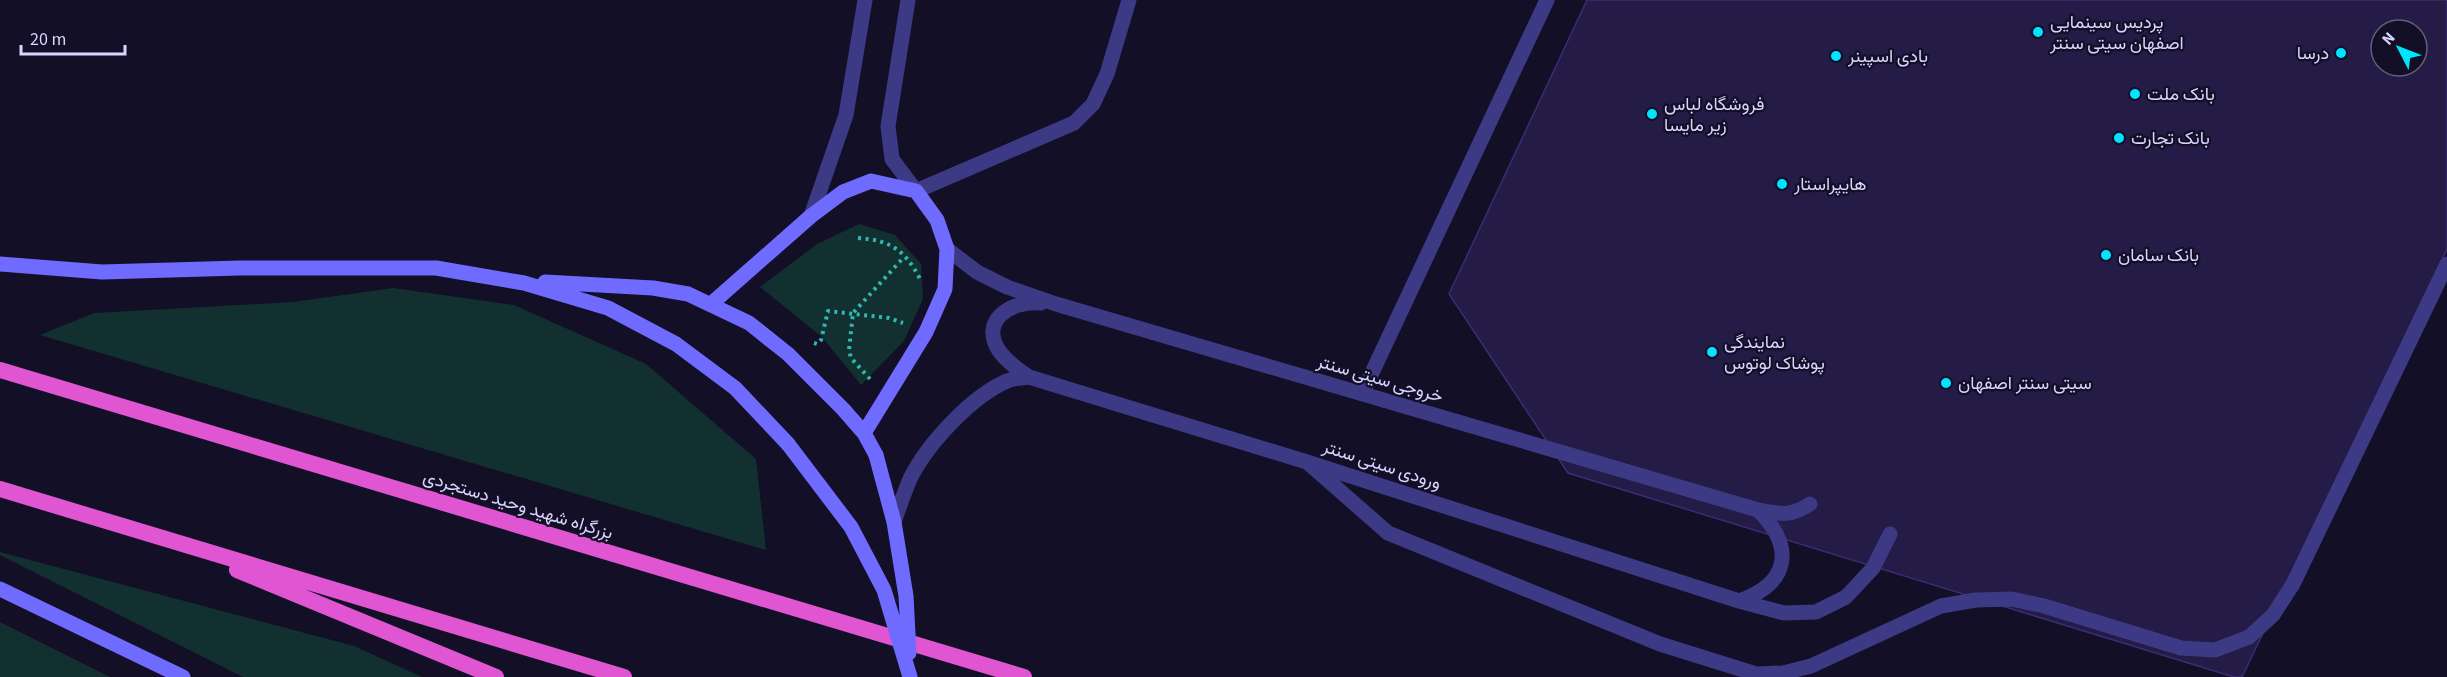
<svg xmlns="http://www.w3.org/2000/svg" width="2447" height="677" viewBox="0 0 2447 677" font-family="'Source Sans 3',Vazirmatn,sans-serif">
<style>
.green{fill:#12302f}
.building{fill:#241b47;stroke:#3b2d73;stroke-width:1.5;fill-rule:evenodd}
.lines{fill:none;stroke-linecap:round;stroke-linejoin:round}
.path{stroke:#2fb8b0;stroke-width:4;stroke-dasharray:3 4.5;stroke-linecap:butt}
.service{stroke:#3d3a85;stroke-width:15}
.minor{stroke:#3d3a85;stroke-width:15}
.secondary{stroke:#6f6bff;stroke-width:15}
.trunk{stroke:#e055d1;stroke-width:16}
.secondary-bridge{stroke:#6f6bff;stroke-width:15}
.poi-dot{fill:#00e5ff;stroke:#130f26;stroke-width:2}
.labels{text-anchor:middle;dominant-baseline:central;stroke-width:4.5;stroke-linejoin:round;paint-order:stroke}
.poi-label{font-size:18px;fill:#d9d4ff;stroke:#130f26;text-anchor:start}
.street-label{font-size:18px;fill:#d9d4ff;stroke:#130f26}
</style>
<rect width="100%" height="100%" fill="#130f26"/>
<!-- green -->
<path class="green" d="M859,224L895,235L921,264L923,299L904,341L861,385L822,337L760,287L817,244Z
M393,288L514,305L646,364L756,459L766,550L40,335L94,313L293,302Z
M0,552L354,646L422,677H243L0,555Z
M0,622L110,677H0Z"/>
<!-- building -->
<path class="building" d="M1587,0H2447V249L2242,677H2234L1568,473L1449,294ZM2381,30H2417V66H2381Z"/>
<g class="lines">
<!-- path -->
<path class="path" d="M858,238C890,240 905,250 920,279
M814,343L817,344L821,340L828,311L889,318L903,323
M870,379L851,358L849,350L853,313L904,257"/>
<!-- service -->
<path class="service" d="M916,191L1074,123L1093,104L1107,74L1129,0
M947,249L977,272L1007,287L1056,304L1758,510C1781,514 1790,517 1810,504
M1029,377C1019,370 1008,363 1000,352C978,321 1011,300 1041,303
M1362,394L1547,0
M1307,462L1388,533L1660,644L1756,674L1783,673L1811,666L1941,606L1976,600L2012,599L2044,606L2181,648L2215,650L2249,637L2273,615L2293,584L2447,264
M894,522C899,508 904,493 910,479C927,444 972,396 1007,381C1013,378 1022,378 1029,377L1307,462L1739,601L1784,613L1816,612L1846,597L1873,568L1890,534
M1739,601C1790,583 1795,547 1758,510"/>
<!-- minor -->
<path class="minor" d="M908,0L888,126L892,159L916,191
M811,216L846,115L865,0"/>
<!-- secondary -->
<path class="secondary" d="M0,264L102,272L240,268H436L524,283L608,308L676,344L735,388L788,444
M545,282L653,288L688,294L749,323L788,354L843,409L864,433L876,455
M711,304L811,216L843,192L871,181L916,191L937,220L947,249L945,289L926,332L864,433
M0,589L183,677"/>
<!-- trunk -->
<path class="trunk" d="M0,370L1024,677
M0,489L624,677
M237,570L496,677"/>
<!-- secondary-bridge -->
<path class="secondary-bridge" d="M788,444L851,527L884,590L910,677
M876,455L894,522L906,596L909,653"/>
</g>
<!-- markers -->
<g class="poi-dot">
<circle cx="2038" cy="32" r="6"/>
<circle cx="2341" cy="53" r="6"/>
<circle cx="1836" cy="56" r="6"/>
<circle cx="2135" cy="94" r="6"/>
<circle cx="1652" cy="114" r="6"/>
<circle cx="2119" cy="138" r="6"/>
<circle cx="1782" cy="184" r="6"/>
<circle cx="2106" cy="255" r="6"/>
<circle cx="1712" cy="352" r="6"/>
<circle cx="1946" cy="383" r="6"/>
</g>
<g class="labels">
<!-- poi labels -->
<g class="poi-label">
<text x="2050" y="22">پردیس سینمایی<tspan x="2050" dy="21">اصفهان سیتی سنتر</tspan></text>
<text x="2329" y="53" text-anchor="end">درسا</text>
<text x="1848" y="56">بادی اسپینر</text>
<text x="2147" y="94">بانک ملت</text>
<text x="1664" y="104">فروشگاه لباس<tspan x="1664" dy="21">زیر مایسا</tspan></text>
<text x="2131" y="138">بانک تجارت</text>
<text x="1794" y="184">هایپراستار</text>
<text x="2118" y="255">بانک سامان</text>
<text x="1724" y="342">نمایندگی<tspan x="1724" dy="21">پوشاک لوتوس</tspan></text>
<text x="1958" y="383">سیتی سنتر اصفهان</text>
</g>
<!-- street labels -->
<g class="street-label">
<text transform="translate(1380 379) rotate(16)">خروجی سیتی سنتر</text>
<text transform="translate(1382 465) rotate(18)">ورودی سیتی سنتر</text>
<text transform="translate(518 505) rotate(17)">بزرگراه شهید وحید دستجردی</text>
</g>
</g>
<!-- north arrow -->
<g transform="translate(2399 48) rotate(312)"><circle r="28" fill="#130f26" stroke="#625e7d" stroke-width="1.5"/>
<path d="M0-4.5L10 22L0 15L-10 22Z" fill="#00e5ff"/>
<text y="-9" font-size="16" font-weight="bold" text-anchor="middle" fill="#d9d4ff">N</text>
</g>
<!-- scale -->
<path d="M21 45v9h104v-9" fill="none" stroke="#d9d4ff" stroke-width="3"/>
<text x="30" y="45" font-size="18" fill="#d9d4ff" stroke="#130f26" stroke-width="4.5" paint-order="stroke">20 m</text>
</svg>
